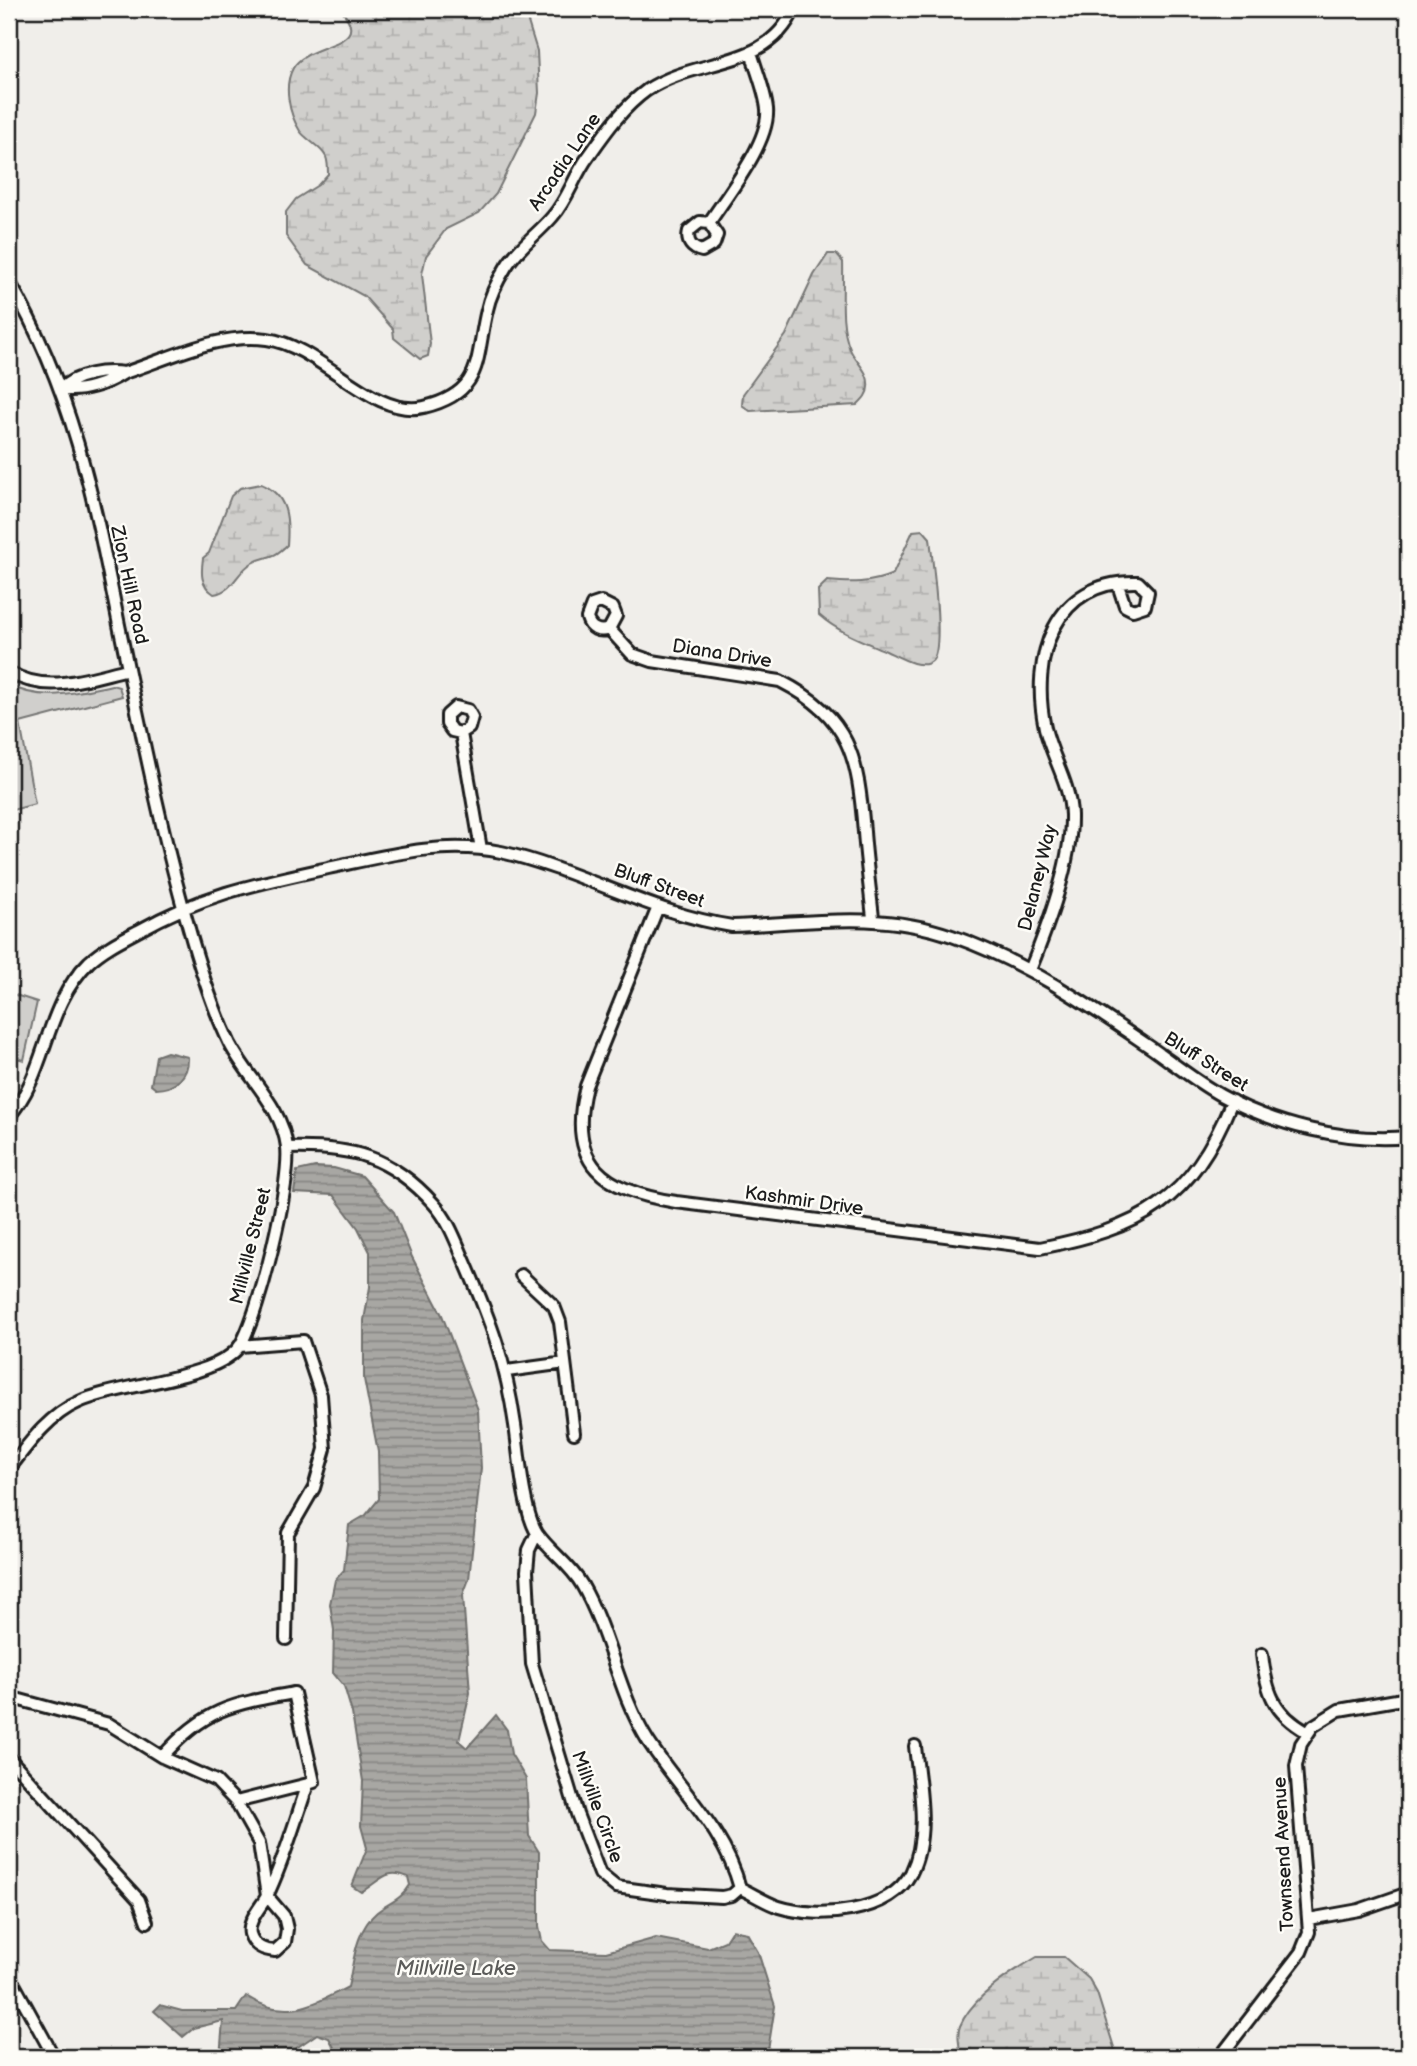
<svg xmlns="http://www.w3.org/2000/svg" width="1417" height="2066" viewBox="0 0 1417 2066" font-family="'Balsamiq Sans',sans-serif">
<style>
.wetland{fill:url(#wetland-marsh);stroke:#767674;stroke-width:2}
.park{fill:#d0cfcc;stroke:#767674;stroke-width:2}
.water{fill:url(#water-rules);stroke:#706f6d;stroke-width:2}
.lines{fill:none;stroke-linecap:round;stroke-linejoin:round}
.minor-casing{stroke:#1c1c1c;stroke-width:16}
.minor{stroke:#fdfcf7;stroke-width:10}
.labels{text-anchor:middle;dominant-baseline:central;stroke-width:5;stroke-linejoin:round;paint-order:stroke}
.street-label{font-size:19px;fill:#1c1c1c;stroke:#fdfcf7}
.water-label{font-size:21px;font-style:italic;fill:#5b5b59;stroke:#fdfcf7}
</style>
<defs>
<pattern id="wetland-marsh" width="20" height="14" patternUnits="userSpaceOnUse" patternTransform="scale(1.75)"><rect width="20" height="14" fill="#d0cfcc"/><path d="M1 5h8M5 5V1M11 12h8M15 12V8" fill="none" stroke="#b2b1af"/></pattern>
<pattern id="water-rules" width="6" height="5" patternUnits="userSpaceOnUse" patternTransform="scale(1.75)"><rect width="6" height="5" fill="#a8a7a3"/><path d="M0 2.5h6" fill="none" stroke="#888784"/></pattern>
</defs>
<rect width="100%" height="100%" fill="#f0eeea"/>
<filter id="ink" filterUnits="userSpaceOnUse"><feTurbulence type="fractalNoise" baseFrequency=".0143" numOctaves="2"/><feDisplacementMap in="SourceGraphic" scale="14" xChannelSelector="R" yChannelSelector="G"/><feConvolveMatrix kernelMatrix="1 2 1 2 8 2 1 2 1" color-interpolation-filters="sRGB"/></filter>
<g filter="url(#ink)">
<!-- wetland -->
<path class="wetland" d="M340,9H524L537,51L539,93L536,113L496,194L479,213L446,229L426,256L422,274L430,344L428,356L420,359L394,338L393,329L364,296L307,265L286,236V212L296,199L318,185L328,174C328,169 328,162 326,157C322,147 306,140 300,131C289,114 283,86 293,68C308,41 376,48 340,9Z
M828,254H836L843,262C844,289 839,324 850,349C855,362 870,371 868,387C868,395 862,400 857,405L750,411L742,405L743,394L786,335L814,275Z
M261,484C288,495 289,519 287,545C271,561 268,554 252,563C236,572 234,591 214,594C200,585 201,573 203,558L209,553L231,496L240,488Z
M923,530L930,538C932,558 945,650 932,661C921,671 897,656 886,651C863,641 838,632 819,615L818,590L827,581C851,583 870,584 893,574L913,531Z
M1037,1957H1064L1089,1979L1097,1993L1117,2057H966L960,2052C960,2045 956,2035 960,2026C972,1998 1011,1972 1037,1957Z"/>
<!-- park -->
<path class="park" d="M9,685C43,703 77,692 112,685L119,687L122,696L20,723L35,804L9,811Z
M9,993L37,1002L24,1060L9,1056Z"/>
<!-- water -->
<path class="water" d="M167,1052L188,1057C189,1076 175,1089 156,1089L151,1085L156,1056Z
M315,1167L334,1168L362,1176L394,1212L412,1257L442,1315L478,1410L481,1468L469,1579L463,1595L470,1693L459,1741L467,1748L496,1715L507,1730L511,1754L526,1779L529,1836L539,1852V1927L542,1941L550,1950L606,1952L656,1938L708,1948L725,1941L732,1930L747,1933L758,1952L775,2006L767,2057H339L329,2038L317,2034L283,2057H220L223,2021L194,2028L183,2037L154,2011L160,2005L182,2011H236L246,1996C285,2021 310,2006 348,1987C354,1961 355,1931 377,1912C389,1903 403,1898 410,1885L408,1877C385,1867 380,1882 361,1892L352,1886L367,1848L361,1826L363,1781L352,1713L344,1686L333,1673L334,1630L330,1604L335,1580L344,1570L349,1525L366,1515L379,1499L378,1452L364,1379V1320L370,1287V1252L358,1228L333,1195L294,1193L297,1171Z"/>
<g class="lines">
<!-- minor casing -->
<g class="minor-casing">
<path id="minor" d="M709,223L717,235L714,244L702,251C692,249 686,242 689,231L700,222L709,223C727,195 770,142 767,109C765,90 756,70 751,52
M9,281C74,393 94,500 119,625C140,725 160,827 188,925C199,965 212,1007 230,1044C248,1079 282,1106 287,1147C291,1184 260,1311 241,1344C219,1380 119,1383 79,1402C49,1415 29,1443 9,1469
M61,389C81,393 107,384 124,373C168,359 219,332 267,339C321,346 372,419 424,407C485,392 475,358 487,310C490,295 498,280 506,267C518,247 538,234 553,216C568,199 574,176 588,157C605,133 622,108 647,90C696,57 768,70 794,9
M61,389C76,374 104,370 124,373
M609,629C599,633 590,629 587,618L592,605L601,602L613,608L616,616L609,629L632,654L652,661L780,681C851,717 858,758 864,832C866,860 870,889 873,918
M9,672C47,695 88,678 128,669
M461,733L452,731L447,724V715L456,707L468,710L472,717L469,728L461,733L481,849
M658,907L586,1086C566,1165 604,1191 676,1202L1040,1248C1141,1228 1191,1202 1232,1101
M1030,970C1048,926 1072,862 1071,815C1070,783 1052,758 1045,728C1030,659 1053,579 1138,582L1148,592L1145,606L1133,610L1125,606L1118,585
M9,1116C47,1075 44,1006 89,962C103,949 121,940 138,931C204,894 255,884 328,868C385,856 442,840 501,852C580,870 652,914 732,926C808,923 879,910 952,936C1024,961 1087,1004 1150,1047C1173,1063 1195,1081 1220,1095C1274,1125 1346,1143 1408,1137
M287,1148C350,1146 390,1155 434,1204C450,1222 456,1242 466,1264C491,1322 506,1362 515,1425C519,1452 523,1511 537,1533C549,1551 570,1564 582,1585C610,1634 618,1693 648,1741C680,1790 725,1830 740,1888L732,1895L722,1897L667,1894L616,1887L600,1874L577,1814L532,1664L527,1571L529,1550L537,1533
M521,1275L554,1306L560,1322L574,1433
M240,1346L303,1341L321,1395L325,1449L314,1488L288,1533L286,1639
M507,1371L565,1363
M1262,1654C1266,1691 1273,1713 1307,1732
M9,1697L109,1724L162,1757L216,1781L236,1802L259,1843L267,1896L284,1916L287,1929L285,1942L275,1951C264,1950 254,1947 250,1934C247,1921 261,1907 267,1896C284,1861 295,1821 308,1784L314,1782L294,1693C232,1704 205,1708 162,1757
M9,1758L139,1900L147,1922
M236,1802L308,1784
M740,1888C753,1894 766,1903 779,1907C818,1919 889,1914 911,1873C930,1835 919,1785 915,1746
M1309,1919L1359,1910L1408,1893
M9,1975L54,2057
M1220,2057L1301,1952L1309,1932L1296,1766L1301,1744L1313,1726L1339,1710L1408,1698"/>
</g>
<!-- minor -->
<use href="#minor" class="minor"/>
</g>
</g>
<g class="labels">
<!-- street labels -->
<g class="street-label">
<text transform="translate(565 162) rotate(-56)">Arcadia Lane</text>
<text transform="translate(129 585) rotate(78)">Zion Hill Road</text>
<text transform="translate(722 654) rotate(9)">Diana Drive</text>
<text transform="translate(1038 878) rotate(-76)">Delaney Way</text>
<text transform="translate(659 886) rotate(20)">Bluff Street</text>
<text transform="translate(1206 1062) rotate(32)">Bluff Street</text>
<text transform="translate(804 1201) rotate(8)">Kashmir Drive</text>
<text transform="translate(251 1246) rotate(-76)">Millville Street</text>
<text transform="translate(597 1807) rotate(70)">Millville Circle</text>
<text transform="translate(1284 1854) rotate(-93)">Townsend Avenue</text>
</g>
<!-- water labels -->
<g class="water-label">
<text x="456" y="1968">Millville Lake</text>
</g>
</g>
<!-- margin -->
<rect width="1417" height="2066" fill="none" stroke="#fdfcf7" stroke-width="35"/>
<rect x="18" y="18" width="1382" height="2031" fill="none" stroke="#1c1c1c" stroke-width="2.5" filter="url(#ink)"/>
</svg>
